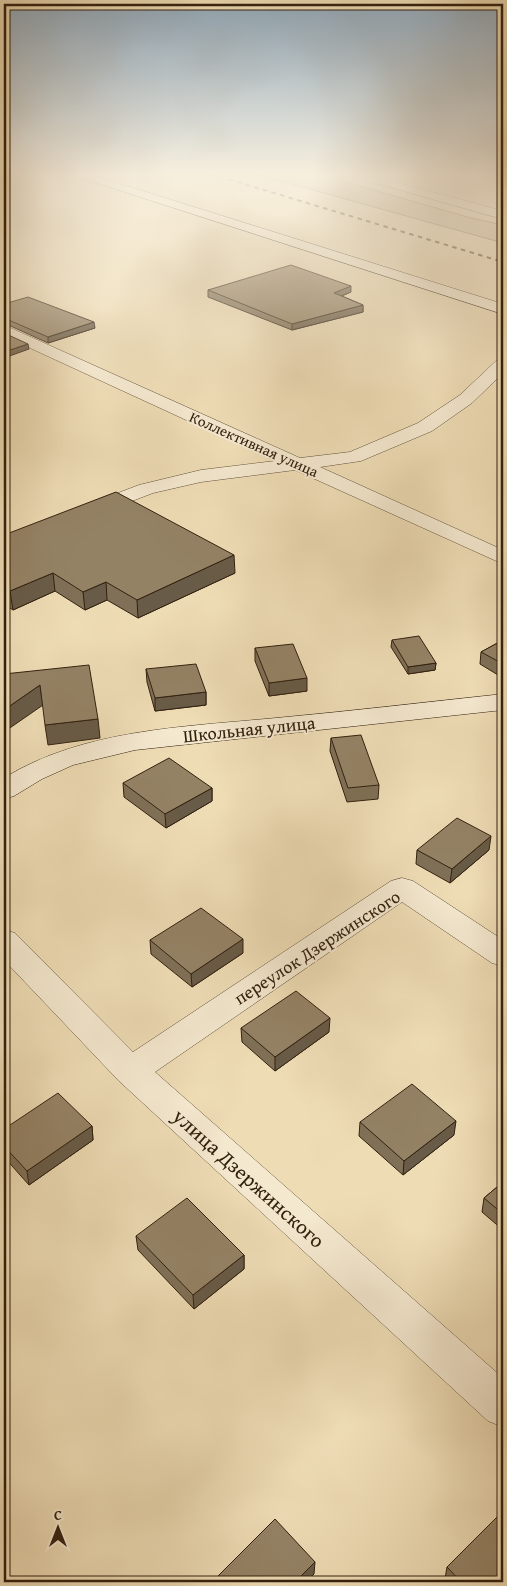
<svg xmlns="http://www.w3.org/2000/svg" width="507" height="1586" viewBox="0 0 507 1586" font-family="'Gentium Book Plus',serif">
<style>
.green{fill:#cebc99;stroke:#806e54}
.lines{fill:none;stroke-linecap:round;stroke-linejoin:round}
.street-casing{stroke:#615038;stroke-width:1}
.secondary-casing{stroke:#32210f;stroke-width:1}
.street{fill:#f4e8cf;fill-rule:evenodd}
.secondary{fill:#f4e8cf;fill-rule:evenodd}
.rail{stroke:#32210f;stroke-width:2;stroke-dasharray:4.5 4.5;stroke-linecap:butt}
.wall{fill:#7f7057;stroke:#32210f}
.shaded-wall{fill:#685b47;stroke:#32210f}
.building{fill:#948265;stroke:#32210f}
.labels{text-anchor:middle;dominant-baseline:central;stroke-width:4;stroke-linejoin:round;paint-order:stroke}
.far-street-label{font-size:15px;fill:#32210f;stroke:#f4e8cf}
.street-label{font-size:18px;fill:#32210f;stroke:#f4e8cf}
.near-street-label{font-size:21px;fill:#32210f;stroke:#f4e8cf}
</style>
<rect width="100%" height="100%" fill="#eedcb5"/>
<filter id="stains"><feTurbulence type="fractalNoise" baseFrequency=".004" numOctaves="4"/><feColorMatrix values="0 0 0 0 .2 0 0 0 0 .09 0 0 0 0 .02 0 0 0 .5 -.17"/></filter>
<radialGradient id="worn" r=".72"><stop offset=".6" stop-color="#630" stop-opacity="0"/><stop offset="1" stop-color="#630" stop-opacity=".3"/></radialGradient>
<!-- green -->
<path class="green" d="M256,174H318L471,218L503,225V243Z"/>
<g class="lines">
<!-- street casing -->
<g class="street-casing">
<path id="street" d="M344,174H366L503,211V219Z
M4,325L300,458L350,452L418,423L460,395L497,360L503,359V373L472,403L432,431L361,461L320,467L503,550V564L295,470L201,482L153,493L98,514L91,516L84,514L81,510L84,506L139,485L201,470L275,461L4,336Z
M402,878L413,881L503,940V966L492,963L402,902L155,1072L503,1378V1427L488,1421L119,1081L4,960V930L15,933L133,1052L391,881Z"/>
</g>
<!-- secondary casing -->
<g class="secondary-casing">
<path id="secondary" d="M69,174H89L503,304V314Z
M503,694V710L135,750L73,765L42,779L14,796L4,799V778C84,729 185,727 276,718C352,711 427,702 503,694Z"/>
</g>
<!-- street -->
<use href="#street" class="street"/>
<!-- secondary -->
<use href="#secondary" class="secondary"/>
<!-- rail -->
<path class="rail" d="M211,174L503,262"/>
</g>
<!-- wall -->
<path class="wall" d="M208,290L351,292L342,296L363,305V312L292,330L208,297Z
M4,304L95,328L48,343L4,323Z
M4,535L235,573L138,618L107,600L85,610L55,591L13,610L4,604Z
M392,640L436,663L435,670L408,674L391,647Z
M503,640V678L480,664L481,652Z
M255,648L307,691L269,696L255,661Z
M146,669L206,692V705L155,711L147,682Z
M331,738L379,785L378,799L347,802L330,751Z
M123,783L212,788V801L166,828L124,797Z
M417,850H489L450,883L416,864Z
M150,940L243,953L192,987L151,954Z
M241,1028L329,1032L275,1071L242,1042Z
M360,1122L454,1135L403,1175L359,1136Z
M92,1126L93,1140L29,1185L4,1157V1129Z
M503,1182V1230L482,1212L484,1198Z
M136,1236L244,1255V1269L194,1309L138,1250Z
M447,1567L503,1582H447L445,1579Z"/>
<!-- shaded-wall -->
<path class="shaded-wall" d="M4,187H6V192H4Z
M351,286V292L333,299L334,293Z
M363,305V312L292,330V324Z
M94,322L95,328L48,343V337Z
M28,344L29,349L4,358V352Z
M234,555L235,573L138,618L137,600Z
M53,573L55,591L13,610L10,591Z
M106,582L107,600L85,610L83,592Z
M436,663L435,670L408,674V667Z
M307,678V691L269,696V683Z
M40,685L43,705L4,732V710Z
M206,692V705L155,711V698Z
M98,719L100,738L48,745L45,725Z
M212,788V801L166,828L165,814Z
M491,836L489,850L450,883L452,869Z
M243,939V953L192,987L191,974Z
M330,1018L329,1032L275,1071V1057Z
M456,1121L454,1135L403,1175L404,1161Z
M92,1126L93,1140L29,1185L27,1171Z
M244,1255V1269L194,1309L193,1295Z
M315,1562L314,1574L306,1582H295Z"/>
<!-- building -->
<path class="building" d="M291,265L351,286L334,293L363,305L292,324L208,290Z
M28,297L94,322L48,337L4,318V304Z
M4,333L28,344L4,352Z
M116,492L234,555L137,600L106,582L83,592L53,573L10,591L4,587V535Z
M419,636L436,663L408,667L392,640Z
M503,640V664L481,652Z
M293,644L307,678L269,683L255,648Z
M196,664L206,692L155,698L146,669Z
M89,665L98,719L45,725L40,685L4,710V674Z
M361,735L379,785L348,788L331,738Z
M169,758L212,788L165,814L123,783Z
M457,818L491,836L452,869L417,850Z
M201,908L243,939L191,974L150,940Z
M296,991L330,1018L275,1057L241,1028Z
M412,1084L456,1121L404,1161L360,1122Z
M58,1093L92,1126L27,1171L4,1146V1129Z
M503,1182V1214L484,1198Z
M187,1198L244,1255L193,1295L136,1236Z
M503,1511V1582H461L447,1567Z
M275,1519L315,1562L295,1582H220L216,1578Z"/>
<!-- sky -->
<linearGradient id="sky" x2="0" y2="1"><stop stop-color="#91aabd"/><stop offset="0.44" stop-color="#f7efde"/><stop offset="1" stop-color="#f7efde" stop-opacity="0"/></linearGradient>
<rect width="507" height="396" fill="url(#sky)"/>
<g class="labels">
<!-- far-street labels -->
<g class="far-street-label">
<text transform="translate(254 444) rotate(24)">Коллективная улица</text>
</g>
<!-- street labels -->
<g class="street-label">
<text transform="translate(249 729) rotate(-6)">Школьная улица</text>
<text transform="translate(317 947) rotate(-33)">переулок Дзержинского</text>
</g>
<!-- near-street labels -->
<g class="near-street-label">
<text transform="translate(249 1178) rotate(42)">улица Дзержинского</text>
</g>
</g>
<!-- margin -->
<rect width="507" height="1586" fill="none" stroke="#eedcb5" stroke-width="20"/>
<rect x="5" y="5" width="497" height="1576" fill="none" stroke="#32210f" stroke-width="2.5"/>
<rect x="10" y="10" width="487" height="1566" fill="none" stroke="#32210f"/>
<!-- north arrow -->
<g transform="translate(58 1528)" stroke="#f4e8cf" stroke-width="4" paint-order="stroke">
<path d="M0-4L9 19L0 12L-9 19Z" fill="#32210f"/>
<text y="-8" font-size="14" font-weight="bold" text-anchor="middle" fill="#32210f">С</text>
</g>
<rect width="100%" height="100%" filter="url(#stains)"/>
<rect width="100%" height="100%" fill="url(#worn)"/>
</svg>
